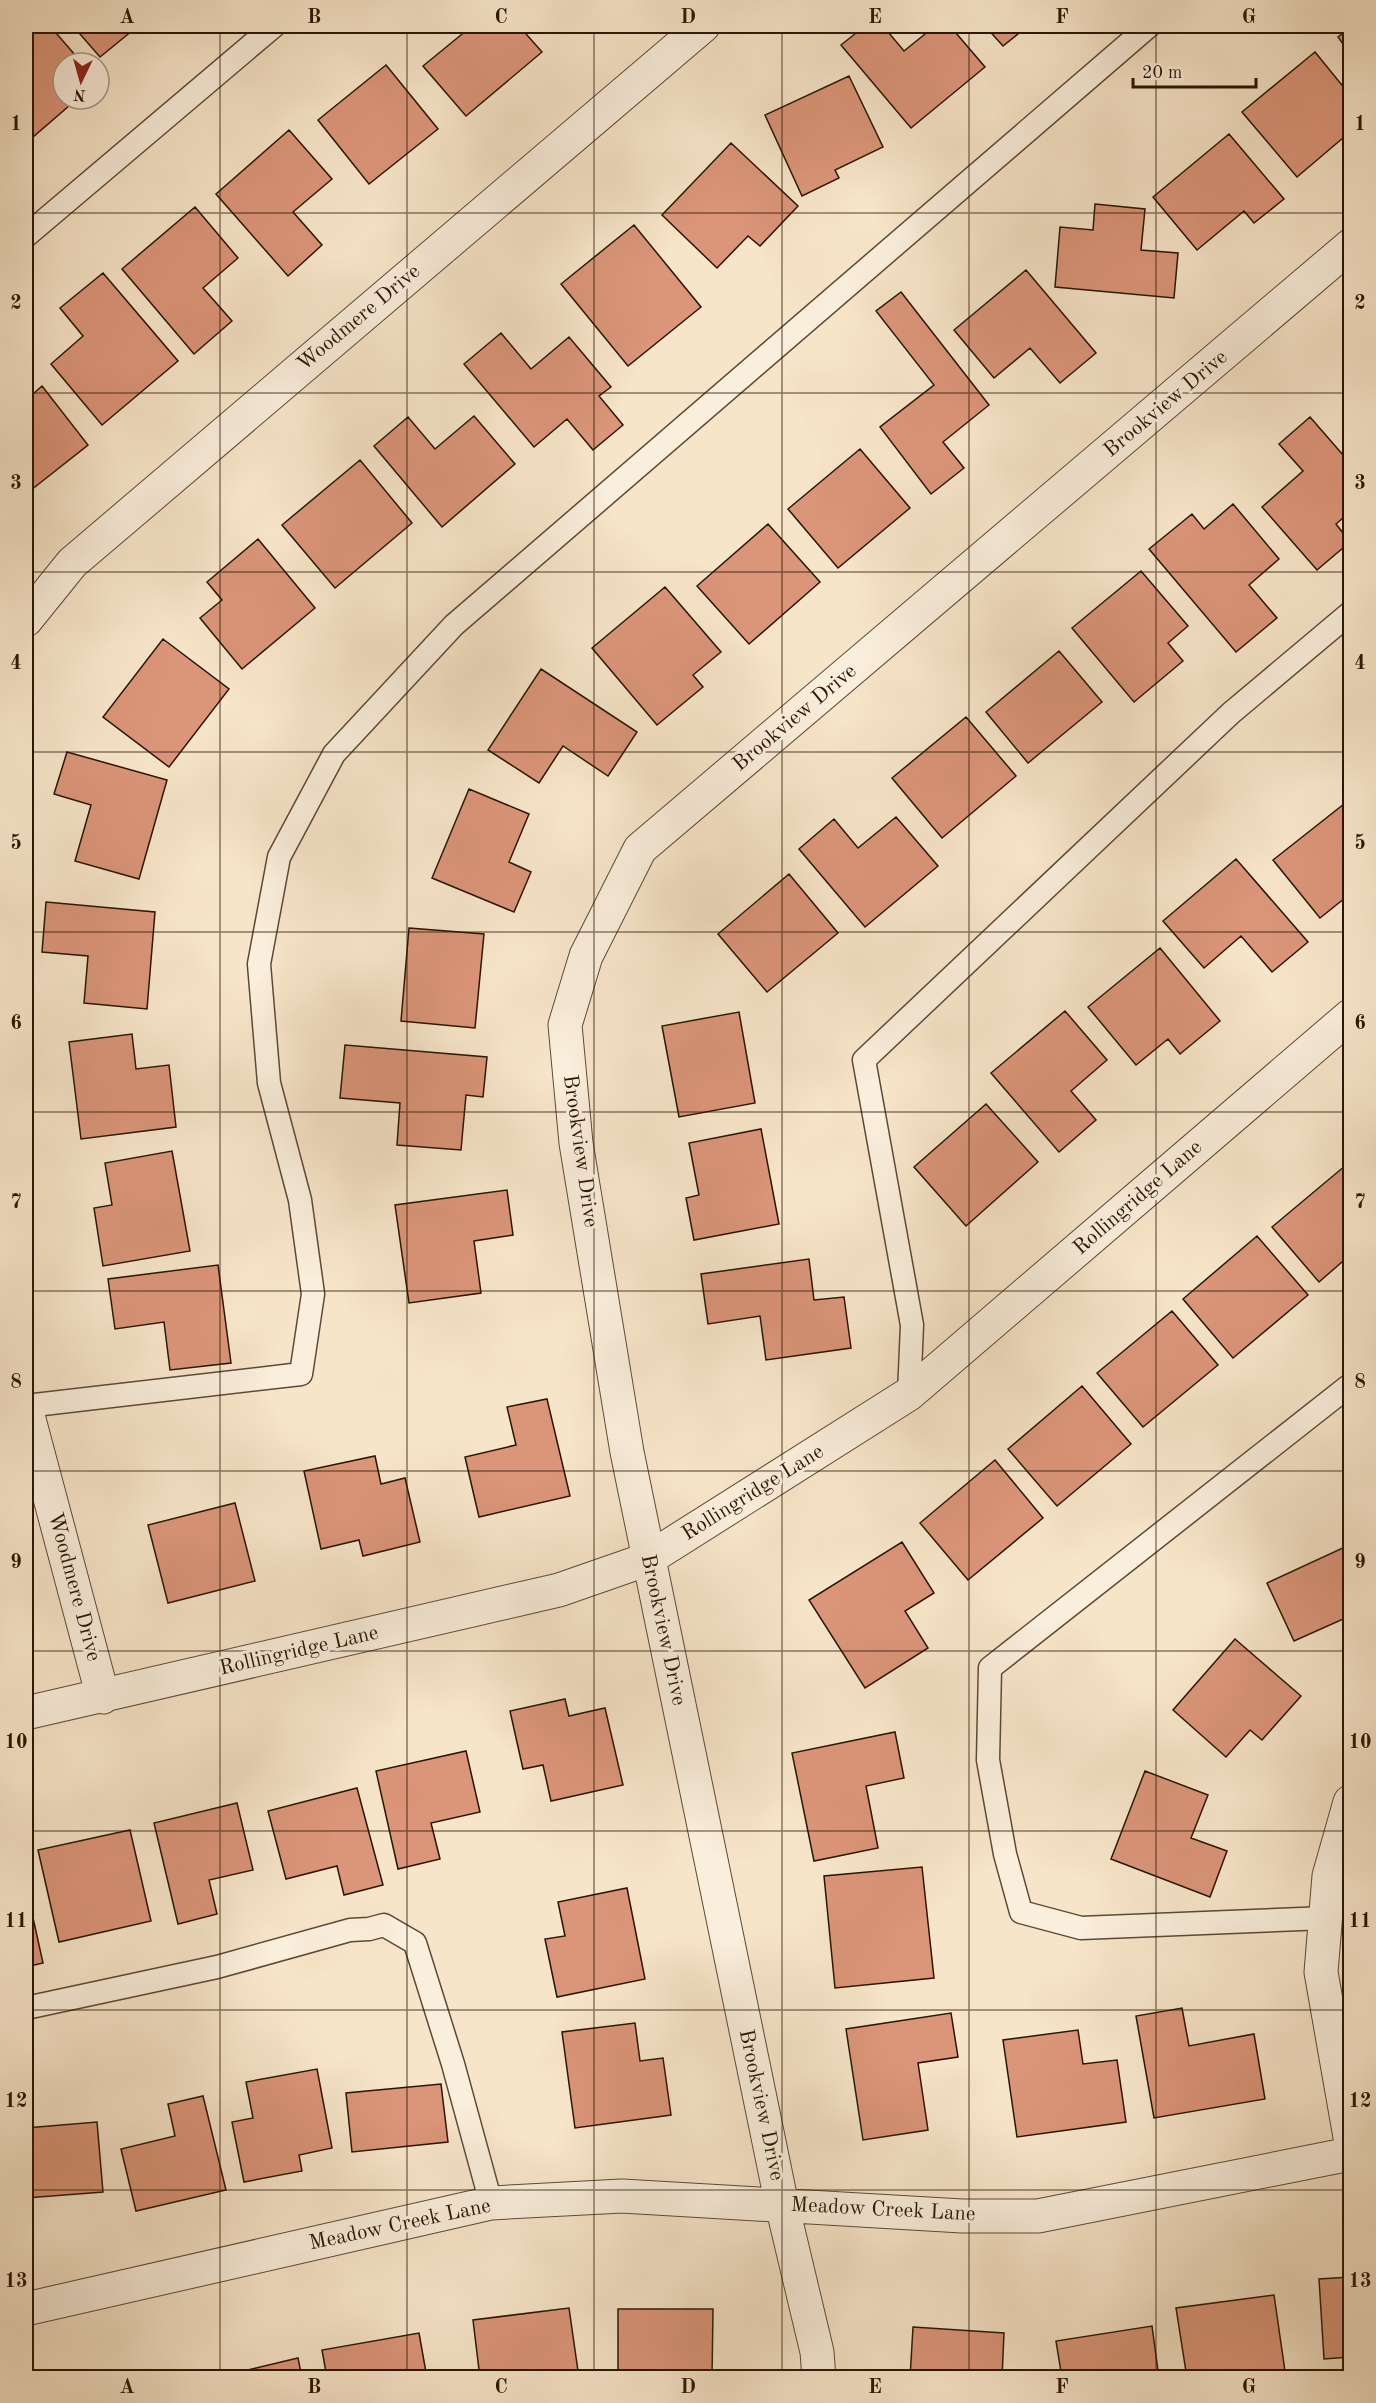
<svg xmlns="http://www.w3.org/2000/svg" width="1376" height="2403" viewBox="0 0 1376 2403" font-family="'Old Standard TT',serif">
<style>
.building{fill:#db9579;stroke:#291504;stroke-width:1.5}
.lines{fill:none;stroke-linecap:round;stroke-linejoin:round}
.service-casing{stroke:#5c4935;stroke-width:25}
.minor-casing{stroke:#5c4935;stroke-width:35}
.service{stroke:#faeedc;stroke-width:22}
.minor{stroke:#faeedc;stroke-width:33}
.grid{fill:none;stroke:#291504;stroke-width:1.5;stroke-opacity:0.55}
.labels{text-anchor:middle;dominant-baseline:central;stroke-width:6;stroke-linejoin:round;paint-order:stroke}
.street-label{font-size:21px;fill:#291504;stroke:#faeedc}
.neatline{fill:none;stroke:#291504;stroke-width:2}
.grid-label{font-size:20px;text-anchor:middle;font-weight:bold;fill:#291504}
</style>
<rect width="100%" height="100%" fill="#f7e5c9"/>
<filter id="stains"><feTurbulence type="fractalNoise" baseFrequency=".00333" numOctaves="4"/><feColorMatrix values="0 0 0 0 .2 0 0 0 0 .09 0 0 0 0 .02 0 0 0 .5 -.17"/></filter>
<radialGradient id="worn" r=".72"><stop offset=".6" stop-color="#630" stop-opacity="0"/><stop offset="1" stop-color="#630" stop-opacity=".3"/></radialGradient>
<!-- building -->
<path class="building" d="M26,26H50L82,63H63V99H77L26,143Z
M73,26H138L100,57Z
M472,26H519L542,52L466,116L423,66Z
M865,26H883L904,51L935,26H950L985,67L911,128L841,45Z
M985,26H1028L1003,46Z
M1350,28V54L1338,37Z
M1315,52L1350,95V132L1297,177L1242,112Z
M386,65L438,129L369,184L318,120Z
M849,76L883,147L835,170L839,178L802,196L765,115Z
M289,130L332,179L293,212L322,245L288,276L216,194Z
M1229,134L1284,199L1254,223L1244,211L1197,250L1153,197Z
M731,143L798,206L760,246L748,236L717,268L662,215Z
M1095,204L1145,209L1141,250L1178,253L1174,298L1055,287L1060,227L1093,230Z
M195,207L238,258L203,288L232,321L194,354L122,269Z
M634,225L701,307L628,366L561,284Z
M1026,270L1096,353L1060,383L1030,348L994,378L954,330Z
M103,273L178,361L102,425L51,364L83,336L60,308Z
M901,292L989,405L943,442L964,468L931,494L880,427L934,385L876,311Z
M501,333L531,369L569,337L611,387L599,396L623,425L593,450L567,419L534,447L464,364Z
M42,386L88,445L26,494V400Z
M474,416L515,464L442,527L374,446L408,417L435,449Z
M1310,417L1350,463V512L1336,524L1350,542L1317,570L1262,507L1303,471L1279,444Z
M860,449L910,508L838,568L788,509Z
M360,460L412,523L335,588L282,525Z
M1233,504L1279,559L1249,585L1277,618L1236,652L1149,549L1192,514L1204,529Z
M768,524L820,582L749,644L697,586Z
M258,539L315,608L242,669L200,618L222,600L207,582Z
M1141,571L1188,626L1168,643L1183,661L1134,702L1072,628Z
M665,587L721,652L693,675L703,687L657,725L592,648Z
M163,639L229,689L169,767L103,717Z
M1059,651L1102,702L1028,763L986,712Z
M541,669L637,732L608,776L563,746L539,783L488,750Z
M966,717L1016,776L942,838L892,778Z
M67,752L167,780L139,879L75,861L91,805L54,794Z
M469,789L529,814L509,862L531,872L514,912L432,878Z
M1344,804L1350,811V894L1320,918L1273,860Z
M896,817L938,866L865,927L799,849L834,819L858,848Z
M1236,859L1308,942L1272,972L1241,936L1204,968L1163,921Z
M789,874L838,933L767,992L718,934Z
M46,902L155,912L147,1009L84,1003L88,956L42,952Z
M409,928L484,934L475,1028L401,1021Z
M1160,948L1220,1021L1180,1054L1168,1039L1136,1065L1088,1007Z
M1065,1011L1107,1060L1071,1091L1096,1120L1059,1152L991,1073Z
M739,1012L755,1103L679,1117L662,1026Z
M132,1034L136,1069L169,1065L176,1127L81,1139L69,1042Z
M345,1045L487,1057L483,1097L466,1095L461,1150L397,1145L400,1103L340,1098Z
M986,1104L1038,1162L966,1226L914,1167Z
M761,1129L779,1224L694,1240L686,1198L699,1195L689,1143Z
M172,1151L190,1251L103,1266L94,1208L112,1205L105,1163Z
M1346,1165L1350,1171V1255L1319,1282L1272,1227Z
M507,1190L513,1235L474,1241L481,1293L409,1303L395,1205Z
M1257,1236L1308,1295L1233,1358L1183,1299Z
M809,1259L814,1300L844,1297L851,1348L766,1360L760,1316L708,1324L701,1274Z
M218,1265L231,1363L170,1370L164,1322L115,1329L108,1279Z
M1172,1311L1218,1365L1143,1427L1097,1373Z
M1082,1386L1131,1444L1057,1506L1008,1449Z
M547,1399L570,1496L479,1517L465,1457L516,1445L507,1407Z
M375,1456L381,1484L405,1478L420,1542L363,1556L359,1540L321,1549L304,1471Z
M995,1460L1043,1518L968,1580L920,1523Z
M235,1503L255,1581L168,1603L148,1525Z
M902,1542L934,1593L905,1611L928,1648L865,1688L809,1600Z
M1347,1546L1350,1554V1616L1294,1641L1267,1583Z
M1235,1639L1301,1696L1262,1740L1250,1730L1226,1757L1173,1710Z
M565,1699L569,1716L605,1708L623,1785L551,1801L543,1765L523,1769L510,1711Z
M895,1732L904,1778L866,1786L878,1848L814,1861L792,1753Z
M466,1751L480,1812L431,1823L440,1859L398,1869L376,1771Z
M1145,1771L1208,1795L1191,1838L1227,1851L1210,1897L1111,1859Z
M357,1788L383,1885L344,1895L337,1866L286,1879L268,1811Z
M237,1803L253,1870L209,1880L217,1914L178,1924L154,1823Z
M130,1830L151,1921L59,1942L38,1850Z
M922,1867L934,1978L835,1988L824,1876Z
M26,1886L43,1963L26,1967Z
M627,1888L645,1979L557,1997L545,1939L565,1936L558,1902Z
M1182,2008L1189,2046L1254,2034L1265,2099L1154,2118L1136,2016Z
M951,2013L958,2057L918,2063L928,2130L863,2140L846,2029Z
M635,2023L640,2061L663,2058L671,2115L575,2128L562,2032Z
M1078,2030L1083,2064L1117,2060L1126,2122L1017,2137L1003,2040Z
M317,2069L332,2148L299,2155L302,2171L244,2182L232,2122L253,2118L246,2082Z
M441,2084L448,2142L352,2152L346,2093Z
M203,2096L226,2190L136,2211L121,2149L175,2136L168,2104Z
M97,2122L103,2192L26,2198V2128Z
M1350,2277V2357L1324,2359L1319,2279Z
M1274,2295L1286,2378H1187L1176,2308Z
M569,2308L579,2378H480L473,2320Z
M618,2309H713L712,2378H618Z
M1152,2326L1159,2378H1062L1056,2341Z
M913,2327L1004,2333L1002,2378H910Z
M419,2333L427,2378H327L322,2350Z
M298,2358L302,2378H214Z"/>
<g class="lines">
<!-- service casing -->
<g class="service-casing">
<path id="service" d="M26,236L274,26
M909,1394L912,1325L864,1060L1231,713L1350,613
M26,1406L301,1374L313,1294L300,1200L269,1083L259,964L279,857L334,754L454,625L1149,26
M1326,1918L1081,1928L1021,1912L1005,1854L988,1760L990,1668L1350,1385
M26,2008L217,1967L350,1930L369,1929L384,1925L415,1943L453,2064L491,2203"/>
</g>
<!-- minor casing -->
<g class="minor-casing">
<path id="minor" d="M26,620L72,563L703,26
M26,1408L103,1697
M26,1713L559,1590L648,1559L909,1394L1350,1016
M1350,1802L1329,1876L1321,1972L1350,2137
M26,2309L491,2203L622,2196L962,2216H1038L1350,2154
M819,2378L817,2352L782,2205L627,1452L576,1143L565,1025L586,956L640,849L1350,246"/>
</g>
<!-- service -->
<use href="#service" class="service"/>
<!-- minor -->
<use href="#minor" class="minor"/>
</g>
<!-- grid -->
<path class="grid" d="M220,26V2378M407,26V2378M594,26V2378M782,26V2378M969,26V2378M1156,26V2378M26,213H1350M26,393H1350M26,572H1350M26,752H1350M26,932H1350M26,1112H1350M26,1291H1350M26,1471H1350M26,1651H1350M26,1831H1350M26,2010H1350M26,2190H1350"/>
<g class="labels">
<!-- street labels -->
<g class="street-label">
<text transform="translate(359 318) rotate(-40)">Woodmere Drive</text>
<text transform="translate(1166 404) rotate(-40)">Brookview Drive</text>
<text transform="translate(795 718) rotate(-40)">Brookview Drive</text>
<text transform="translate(580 1151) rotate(82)">Brookview Drive</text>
<text transform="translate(1138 1198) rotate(-41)">Rollingridge Lane</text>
<text transform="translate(753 1493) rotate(-32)">Rollingridge Lane</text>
<text transform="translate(74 1587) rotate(75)">Woodmere Drive</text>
<text transform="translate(663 1630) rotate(78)">Brookview Drive</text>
<text transform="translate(299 1651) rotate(-13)">Rollingridge Lane</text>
<text transform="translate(761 2105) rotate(78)">Brookview Drive</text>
<text transform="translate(883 2210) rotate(3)">Meadow Creek Lane</text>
<text transform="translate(400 2225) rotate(-12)">Meadow Creek Lane</text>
</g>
</g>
<!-- margin -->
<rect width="1376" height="2403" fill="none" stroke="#f7e5c9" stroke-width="66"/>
<!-- north arrow -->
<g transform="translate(81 81) rotate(185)"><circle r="28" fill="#faeedc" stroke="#a69786" stroke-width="1.5"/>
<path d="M0-4.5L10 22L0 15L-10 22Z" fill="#8f2418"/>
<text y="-9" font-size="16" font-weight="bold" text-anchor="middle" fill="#291504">N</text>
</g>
<!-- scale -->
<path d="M1133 78v9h123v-9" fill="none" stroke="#291504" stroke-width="3"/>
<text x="1142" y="78" font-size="18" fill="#291504" stroke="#faeedc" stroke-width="4.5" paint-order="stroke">20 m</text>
<rect x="33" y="33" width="1310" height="2337" class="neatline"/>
<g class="grid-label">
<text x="127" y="23">A</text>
<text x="314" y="23">B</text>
<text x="501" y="23">C</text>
<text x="688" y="23">D</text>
<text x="875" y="23">E</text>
<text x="1062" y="23">F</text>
<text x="1249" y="23">G</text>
<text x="16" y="130">1</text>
<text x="1360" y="130">1</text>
<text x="16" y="309">2</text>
<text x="1360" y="309">2</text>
<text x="16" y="489">3</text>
<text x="1360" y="489">3</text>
<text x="16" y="669">4</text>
<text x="1360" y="669">4</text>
<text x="16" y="849">5</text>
<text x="1360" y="849">5</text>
<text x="16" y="1029">6</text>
<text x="1360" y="1029">6</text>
<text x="16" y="1208">7</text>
<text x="1360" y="1208">7</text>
<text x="16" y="1388">8</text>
<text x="1360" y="1388">8</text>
<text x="16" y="1568">9</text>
<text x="1360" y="1568">9</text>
<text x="16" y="1748">10</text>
<text x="1360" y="1748">10</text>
<text x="16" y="1927">11</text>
<text x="1360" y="1927">11</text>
<text x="16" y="2107">12</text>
<text x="1360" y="2107">12</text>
<text x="16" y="2287">13</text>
<text x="1360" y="2287">13</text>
<text x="127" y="2393">A</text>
<text x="314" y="2393">B</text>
<text x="501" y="2393">C</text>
<text x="688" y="2393">D</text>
<text x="875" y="2393">E</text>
<text x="1062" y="2393">F</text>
<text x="1249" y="2393">G</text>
</g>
<rect width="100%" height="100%" filter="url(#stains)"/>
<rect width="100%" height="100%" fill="url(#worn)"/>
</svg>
